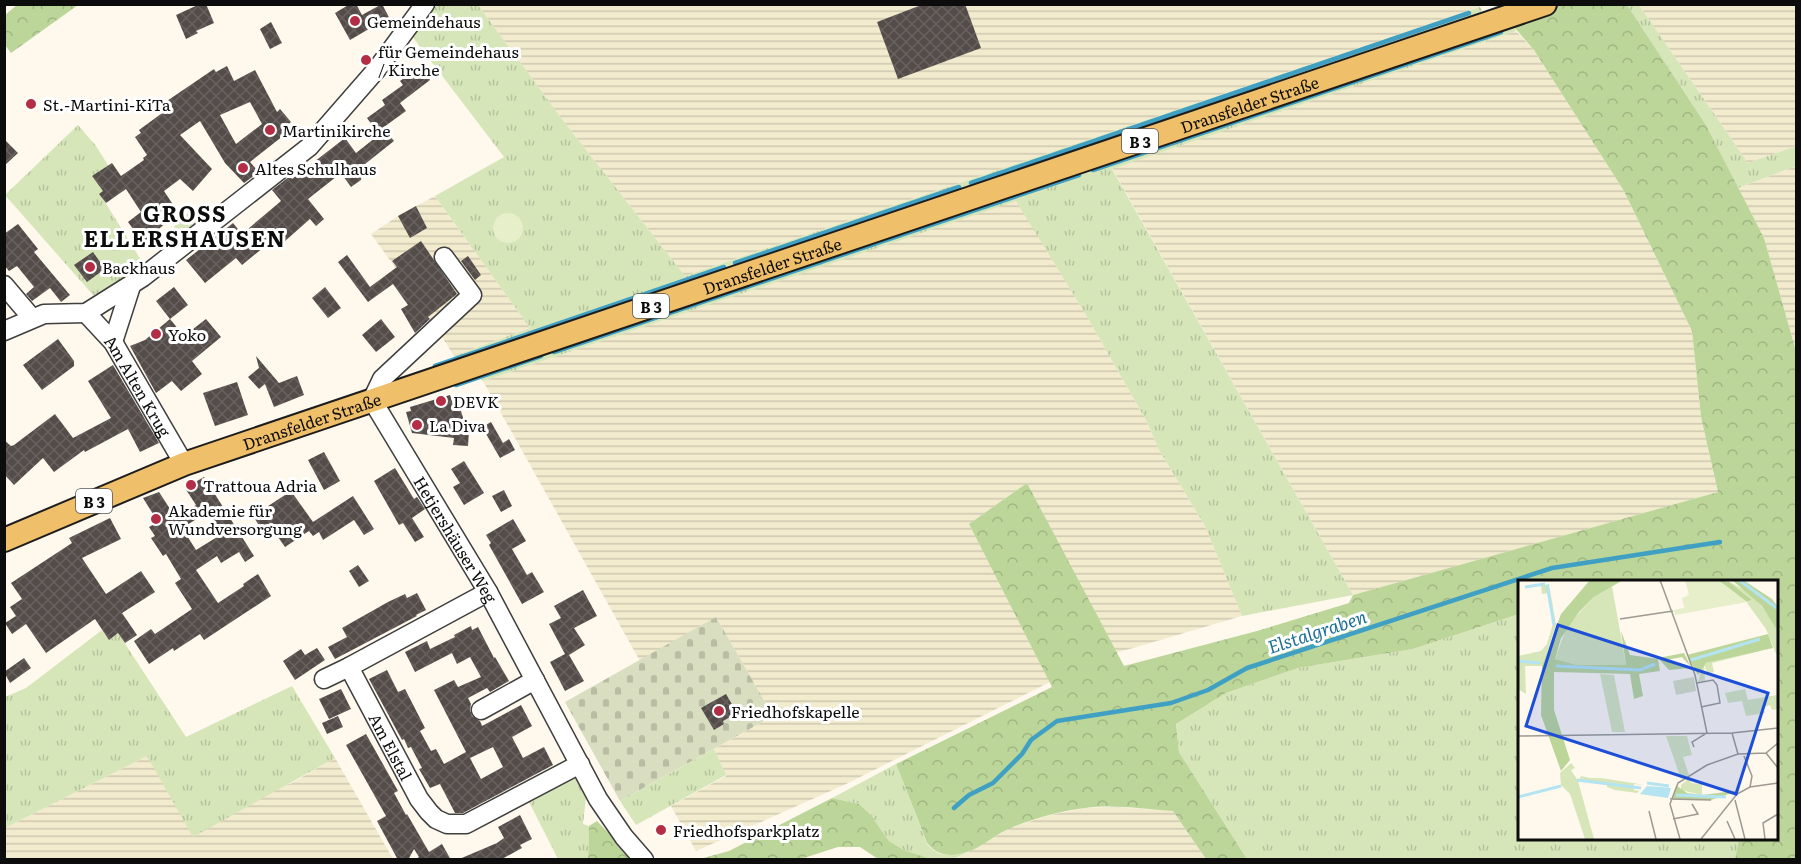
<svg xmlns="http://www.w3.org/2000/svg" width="1801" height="864" viewBox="0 0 1801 864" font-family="Literata,serif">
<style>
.farmland{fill:url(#farmland-rules)}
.grass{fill:url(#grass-tufts)}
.forest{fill:url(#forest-crowns)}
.cemetery{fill:url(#cemetery-stones)}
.pitch{fill:#e6eeca}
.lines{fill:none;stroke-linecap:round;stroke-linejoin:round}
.stream{stroke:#40a0c4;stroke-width:4.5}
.building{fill:url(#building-cross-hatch);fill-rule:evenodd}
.minor-casing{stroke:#3f3f3f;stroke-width:21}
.major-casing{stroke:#1d1d1d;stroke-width:26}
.minor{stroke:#fff;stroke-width:18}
.major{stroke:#f0bf6a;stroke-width:22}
.poi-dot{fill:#b32d44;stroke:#fff;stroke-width:2}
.labels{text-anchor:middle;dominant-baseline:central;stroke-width:6;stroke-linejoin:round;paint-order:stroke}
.shield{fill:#fff;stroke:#555;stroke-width:1.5}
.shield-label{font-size:15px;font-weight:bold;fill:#0c0c0c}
.poi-label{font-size:16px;fill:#0c0c0c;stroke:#fff;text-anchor:start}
.street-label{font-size:16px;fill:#0c0c0c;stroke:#fff}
.water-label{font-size:18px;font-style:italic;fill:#1e7096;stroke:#fff}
.district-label{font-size:22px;font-weight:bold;letter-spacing:1.5px;fill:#0c0c0c;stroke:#fff}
.inset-river{fill:none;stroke:#b4e3f2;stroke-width:3}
.inset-road{fill:none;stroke:#9d9a93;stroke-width:1.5}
.view{fill:#1d4ed8;fill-opacity:0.15;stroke:#1d4ed8;stroke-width:3}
.inset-edge{fill:none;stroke:#0c0c0c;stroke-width:3}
</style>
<defs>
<pattern id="farmland-rules" width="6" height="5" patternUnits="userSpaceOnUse" patternTransform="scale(1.5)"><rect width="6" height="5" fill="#f2ebce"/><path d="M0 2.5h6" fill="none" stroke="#cec8b0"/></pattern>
<pattern id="grass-tufts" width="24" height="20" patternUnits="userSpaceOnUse" patternTransform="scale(1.5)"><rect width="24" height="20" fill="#d6e6b9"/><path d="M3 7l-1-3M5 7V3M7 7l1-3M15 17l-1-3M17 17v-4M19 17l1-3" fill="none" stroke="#b6c49e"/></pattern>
<pattern id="forest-crowns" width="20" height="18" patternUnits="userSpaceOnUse" patternTransform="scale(1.5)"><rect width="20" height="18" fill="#bcd699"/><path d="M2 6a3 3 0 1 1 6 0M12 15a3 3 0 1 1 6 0" fill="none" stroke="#a0b683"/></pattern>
<pattern id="cemetery-stones" width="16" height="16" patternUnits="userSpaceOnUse" patternTransform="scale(1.5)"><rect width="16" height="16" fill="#d8debf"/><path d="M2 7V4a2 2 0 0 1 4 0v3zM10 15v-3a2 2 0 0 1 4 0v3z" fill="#b8bda3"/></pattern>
<pattern id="building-cross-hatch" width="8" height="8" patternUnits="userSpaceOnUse" patternTransform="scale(1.5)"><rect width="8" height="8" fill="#544c49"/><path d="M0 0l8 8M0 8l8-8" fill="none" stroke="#68615f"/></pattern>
</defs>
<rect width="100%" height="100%" fill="#fef8ed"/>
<!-- farmland -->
<path class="farmland" d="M1478,4L1480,7L685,276L565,123L478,5Z
M1639,5H1796V146L1748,163Z
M1516,31L1534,50L1624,191L1692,331L1701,417L1718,492L1353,595L1112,168Z
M1796,166V351L1764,238L1738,188Z
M435,196L530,328L454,356L418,299L371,234L398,216Z
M1016,200L1086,315L1147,422L1158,448L1205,526L1242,616L1116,653L1027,483L969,524L1050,682L844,785L696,851L671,806L726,776L714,749L773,716L716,617L640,661L483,381Z
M147,756L290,784L335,758L393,859L5,860V828Z
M1118,807L1173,811L1206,859L954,860L1010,828L1050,815L1085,808Z"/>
<!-- grass -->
<path class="grass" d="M437,5H478L565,123L685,276L1480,7L1482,10L1478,17L460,362L454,356L530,328L435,196L504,157L411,35Z
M1627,5H1639L1748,163L1796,146V166L1738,188L1706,125Z
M1518,21L1514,27L1516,31L1112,169L1353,595L1242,616L1205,526L1158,448L1147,422L1086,315L1016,201L483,381L475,374Z
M78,125L96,146L118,181L100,194L144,265L105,291L93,295L5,195Z
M195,207L203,214L202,222L172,245C169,224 181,220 195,207Z
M1519,614V838L1739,839L1735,859H1247L1179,752L1176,724L1226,693L1298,668L1413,649Z
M102,630L109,640L118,633L186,737L292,686L335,758L193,837L147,756L5,828V697L26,688Z
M714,749L726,775L636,825L620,801Z
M896,764L927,844C940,859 948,854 966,853L954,859L930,860L904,850L889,841L870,814L859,804L832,798Z
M576,774L586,797L583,824L589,826L588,859H558L528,800Z"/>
<!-- forest -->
<path class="forest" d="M1565,4L1627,5L1706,125L1764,238L1796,351V859H1735L1739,839L1776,838V582H1519V614L1413,649L1298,668L1226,693L1176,724L1179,752L1247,859H1206L1173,811C1144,809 1113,804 1085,808C1060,811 1036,818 1013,827C996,833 981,849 964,853C947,856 938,856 927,843L896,764L1052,687L969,524L1027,483L1124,666L1257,631L1349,603L1353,595L1718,492L1701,417L1692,331L1624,191L1534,50L1514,27L1518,21L1503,9L1490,5Z
M17,5V4L78,5L11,53L5,45V15Z
M832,798L859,804L870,814L889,841L904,850L930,859H878L860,847H838L801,859H700L729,851Z
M597,821L634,859L588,860L589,826Z"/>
<!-- cemetery -->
<path class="cemetery" d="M716,617L773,716L620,801L565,702Z"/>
<!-- pitch -->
<path class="pitch" d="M493 228a15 15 0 1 1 30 0a15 15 0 1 1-30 0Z"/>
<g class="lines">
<!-- stream -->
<path class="stream" d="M1093,170L1501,32
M971,183L1469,13
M735,263L959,187
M554,352L1079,175
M435,366L724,267
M456,385L541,356
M954,808L969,795L993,783L1022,754L1031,740L1057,721L1171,703L1208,690L1247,668L1552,568L1720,542"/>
</g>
<!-- building -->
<path class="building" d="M200,4H206L214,23L196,31L198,33L186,39L176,15Z
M350,4H356L362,15L382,4L391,21L376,29L374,26L350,40L335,13Z
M924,4H965L981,48L898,79L877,22Z
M271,22L282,43L270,49L260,29Z
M227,66L234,81L255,70L277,112L280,109L291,122L284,128L288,132L250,162L259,172L244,183L225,163L200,121L180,135L212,169L193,191L180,179L164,191L178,212L143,243L128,222L141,212L126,189L106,203L99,194L103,191L92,176L112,163L121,176L144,160L143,158L147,155L135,137L141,133L139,130L165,111L163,109L166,107L164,103L214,69L216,72ZM250,102L262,124L236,144L220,115Z
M420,66L430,80L400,103L406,111L377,132L367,118L385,105L382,100L403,85L400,81Z
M385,130L394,141L365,164L368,168L362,172L361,180L351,187L341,173L308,199L324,219L316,226L310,219L276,249L270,242L242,265L236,258L205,283L186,260L233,223L242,234L281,201L272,190L290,176L292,179L345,138L356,153Z
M4,139L18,153L4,166Z
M416,206L427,228L410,238L398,216Z
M18,224L38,249L34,252L70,295L61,302L50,288L32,301L26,294L34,287L17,266L9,271L4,265V234Z
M421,241L457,294L428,317L430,319L415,333L401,309L408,305L393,284L368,302L338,262L347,255L370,287L397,267L392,261Z
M93,252L105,269L87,282L74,265Z
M468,256L481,275L475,280L461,261Z
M174,287L188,305L170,319L156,301Z
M325,287L341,308L328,318L312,298Z
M170,319L184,336L206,319L221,337L192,361L202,374L181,391L172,381L156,393L130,346L145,340Z
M381,319L395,337L376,352L362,335Z
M58,339L74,361V366L42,390L23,365Z
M256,356L279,383L297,376L304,395L274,407L265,384L259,389L248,377L259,368Z
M113,365L159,443L140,452L128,429L85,452L84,450L54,472L43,458L14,485L4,474V440L11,446L14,445L55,414L73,438L111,418L88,381Z
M237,382L248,415L215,426L203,393Z
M450,395L455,410L460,408L467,430H469L468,446L453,445L454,438L412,433L406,412L411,411L410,407Z
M491,422L503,443L509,439L515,450L500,458L482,427Z
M324,452L340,481L324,490L308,460Z
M464,461L484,493L464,505L453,487L460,483L451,469Z
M395,468L414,499L417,497L425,509L412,518L424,537L415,542L403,523L399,525L374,481Z
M204,477L254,556L245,562L239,552L221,563L217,556L196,570L218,603L244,586L243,584L258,574L271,596L204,640L200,634L174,651L173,648L149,664L134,641L151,629L155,634L192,609L175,583L181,579L166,554L163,556L151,538L155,536L149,527L158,522L143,498L159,492L176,518L196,505L185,488ZM208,512L222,534L196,550L182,528Z
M504,490L512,506L501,512L492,496Z
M291,491L313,522L353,496L374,529L364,535L354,520L323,540L319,532L313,536L309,531L285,547L271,527L263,532L253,516Z
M110,518L121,539L82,558L106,594L141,571L155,592L122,613L137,635L125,643L118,633L109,640L95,619L46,653L26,624L12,634L5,623L16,616L10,607L22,599L11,583L72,543L69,538Z
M513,519L526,541L512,549L527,575L532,572L544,592L522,604L489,545L491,543L486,535Z
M358,565L369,581L359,587L349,571Z
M583,590L597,616L574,628L585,645L569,655L584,681L565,691L550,662L565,654L549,624L561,618L554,606Z
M417,593L426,610L416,615L417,616L335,659L328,647L347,637L342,628L388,602L405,594L407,598Z
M471,626L472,630L478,627L494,658L495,657L509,681L490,692L487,688L468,698L471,704L470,710L472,716L480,721L482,726L521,705L532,726L512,737L523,758L544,747L553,765L463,813H455L440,784L430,788L419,769L422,768L411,747L408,748L404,739L402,740L369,679L387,670L398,692L405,689L425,728L420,731L431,751L436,749L444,764L466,752L434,690L454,680L458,687L481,677L470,657L457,664L452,653L415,672L405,652L427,641L430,649L455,637L454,635ZM493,747L503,767L481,779L470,758Z
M317,648L325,660L295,680L283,661L301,649L305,655Z
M24,658L31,668L10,683L4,672Z
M341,689L351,709L329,719L319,699Z
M726,694L737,713L723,721L724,724L714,730L701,708Z
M338,716L343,727L327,734L322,723Z
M366,734L398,791L394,793L406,815L407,814L429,852L442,844L451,860H415L419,857L414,849L408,860H398L377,821L386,816L346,745Z
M520,815L532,839L520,845L522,848L500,860H457L497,843L504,838L498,827Z"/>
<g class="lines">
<!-- minor casing -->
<g class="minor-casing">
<g id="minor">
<path id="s1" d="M444,257L472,295L382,379L372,400L488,592L598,799L624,837L644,860"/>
<path d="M4,285L32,318"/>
<path id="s2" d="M86,313L113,342L184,464"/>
<path d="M4,331L44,314L86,313L143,277L309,147L377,69L425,4"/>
<path d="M113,342L131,286"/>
<path id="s3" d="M488,592L349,667L419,799L429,812L436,819L447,824H466L580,764"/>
<path d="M324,679L349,667"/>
<path d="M481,710L535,680"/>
</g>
</g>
<!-- major casing -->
<g class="major-casing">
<g id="major">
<path id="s4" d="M4,540L184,464L1545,4"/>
</g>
</g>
<!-- minor -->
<use href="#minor" class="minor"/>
<!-- major -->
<use href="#major" class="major"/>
</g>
<!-- markers -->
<g class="poi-dot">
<circle cx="355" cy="21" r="6"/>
<circle cx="366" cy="60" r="6"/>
<circle cx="31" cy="104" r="6"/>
<circle cx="270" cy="130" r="6"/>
<circle cx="243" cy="168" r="6"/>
<circle cx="90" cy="267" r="6"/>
<circle cx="156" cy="334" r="6"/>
<circle cx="441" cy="401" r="6"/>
<circle cx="417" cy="425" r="6"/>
<circle cx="191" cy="485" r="6"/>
<circle cx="156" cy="519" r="6"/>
<circle cx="719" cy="711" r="6"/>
<circle cx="661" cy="830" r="6"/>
</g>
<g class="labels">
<!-- shield labels -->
<g class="shield">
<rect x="1122" y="129" width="36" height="24" rx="4.5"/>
<rect x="633" y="294" width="36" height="24" rx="4.5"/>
<rect x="76" y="489" width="36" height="24" rx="4.5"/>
</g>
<g class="shield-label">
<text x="1140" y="141">B 3</text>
<text x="651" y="306">B 3</text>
<text x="94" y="501">B 3</text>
</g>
<!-- poi labels -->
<g class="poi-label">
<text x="367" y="21">Gemeindehaus</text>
<text x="378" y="51">für Gemeindehaus<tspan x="378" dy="18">/ Kirche</tspan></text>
<text x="43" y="104">St.-Martini-KiTa</text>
<text x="282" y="130">Martinikirche</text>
<text x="255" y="168">Altes Schulhaus</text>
<text x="102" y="267">Backhaus</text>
<text x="168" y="334">Yoko</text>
<text x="453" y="401">DEVK</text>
<text x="429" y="425">La Diva</text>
<text x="203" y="485">Trattoua Adria</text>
<text x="168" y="510">Akademie für<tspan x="168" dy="18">Wundversorgung</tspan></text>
<text x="731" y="711">Friedhofskapelle</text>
<text x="673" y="830">Friedhofsparkplatz</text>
</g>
<!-- street labels -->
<g class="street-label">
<text stroke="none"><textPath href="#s4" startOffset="1320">Dransfelder Straße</textPath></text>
<text stroke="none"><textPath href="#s4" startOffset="816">Dransfelder Straße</textPath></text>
<text stroke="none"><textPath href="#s2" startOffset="90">Am Alten Krug</textPath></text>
<text stroke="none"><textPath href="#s4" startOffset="330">Dransfelder Straße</textPath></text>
<text stroke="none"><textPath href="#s1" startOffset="356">Hetjershäuser Weg</textPath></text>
<text stroke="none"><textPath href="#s3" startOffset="248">Am Elstal</textPath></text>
</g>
<!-- water labels -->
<g class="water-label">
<text transform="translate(1317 631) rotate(-18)">Elstalgraben</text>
</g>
<!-- district labels -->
<g class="district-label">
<text x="185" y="212">GROSS<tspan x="185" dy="25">ELLERSHAUSEN</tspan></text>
</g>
</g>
<!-- overview -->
<g transform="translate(1518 580)">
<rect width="260" height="260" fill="#fef8ed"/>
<path d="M208,0L232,13L253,37L259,50V76L248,49L229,23L234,20ZM31,4L38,45L24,86H7L8,114L0,109V76L23,71L29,64L35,44L30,13L24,14L23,6ZM94,6L108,85H59L37,79L49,46L76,17ZM241,69L242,71L194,83L196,92L190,94L186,85L187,101L180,102L185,84ZM82,94L96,95L107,152H94ZM227,109L230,120L259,115V129L254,130L252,125L245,127L247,133L228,136L224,121L210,123L207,113ZM148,156H169L174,175L165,177L171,195L163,199ZM53,183L57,188L53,190L60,201L76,259H67L52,214L43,205L42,193ZM63,196L72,198H83L127,205L116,204V210L121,211L119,213L97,210L89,207V203L61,201ZM171,198L173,203L184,204V215L163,210V205Z" fill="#d6e6b9"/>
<path d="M72,0H105L76,17L61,32L43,58L37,79L59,85H108L103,51L112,75L140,79L142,91L121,94L125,116L116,119L112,94L36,92V130L52,180L43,191L23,135L24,86L43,34ZM200,0L211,2L234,20L229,22ZM214,0H225L254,19L259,26V50L244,26ZM250,54L255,68L188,83L180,95L169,75ZM166,73L173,87L164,77L148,80L172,88L151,90L140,78ZM159,206L169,213L184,215L223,210L193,220L154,219Z" fill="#bcd699"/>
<path d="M176,97L178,111L158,115L155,101Z" fill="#d8debf"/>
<path d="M167,0H200L229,22L157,35L156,30L166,28L164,18L171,15Z" fill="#e6eeca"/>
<path d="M129,206L153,208L150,218L122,214Z" fill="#b4e3f2"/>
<path class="inset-river" d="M221,0L260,29M29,5L36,45M7,7L27,4M173,80L242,59M0,81L22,83M38,86L122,90L137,84M59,200L123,208M129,203L151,206M158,215L208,217M0,217L43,206"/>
<path class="inset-road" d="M142,0L177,95L189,153L174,162L176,167M102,39L155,31M179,103L195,100L199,105L202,123L183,127M214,153L220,174M0,156L214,153L260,148M248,173L260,188M226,176L234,196L232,207M152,219L193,220M217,220L227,259M131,231L138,259M155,239L180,234L174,224M209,241L217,259M162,259L152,224L160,203L189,185L220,174L248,173L260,163M183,259L219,214L232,207L260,203M247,259L245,243L260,234"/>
<path class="view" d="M40,45L250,113L218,214L8,146Z"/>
<rect width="260" height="260" class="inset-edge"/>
</g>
<!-- border -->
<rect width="1801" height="864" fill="none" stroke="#0c0c0c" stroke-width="12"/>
</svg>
